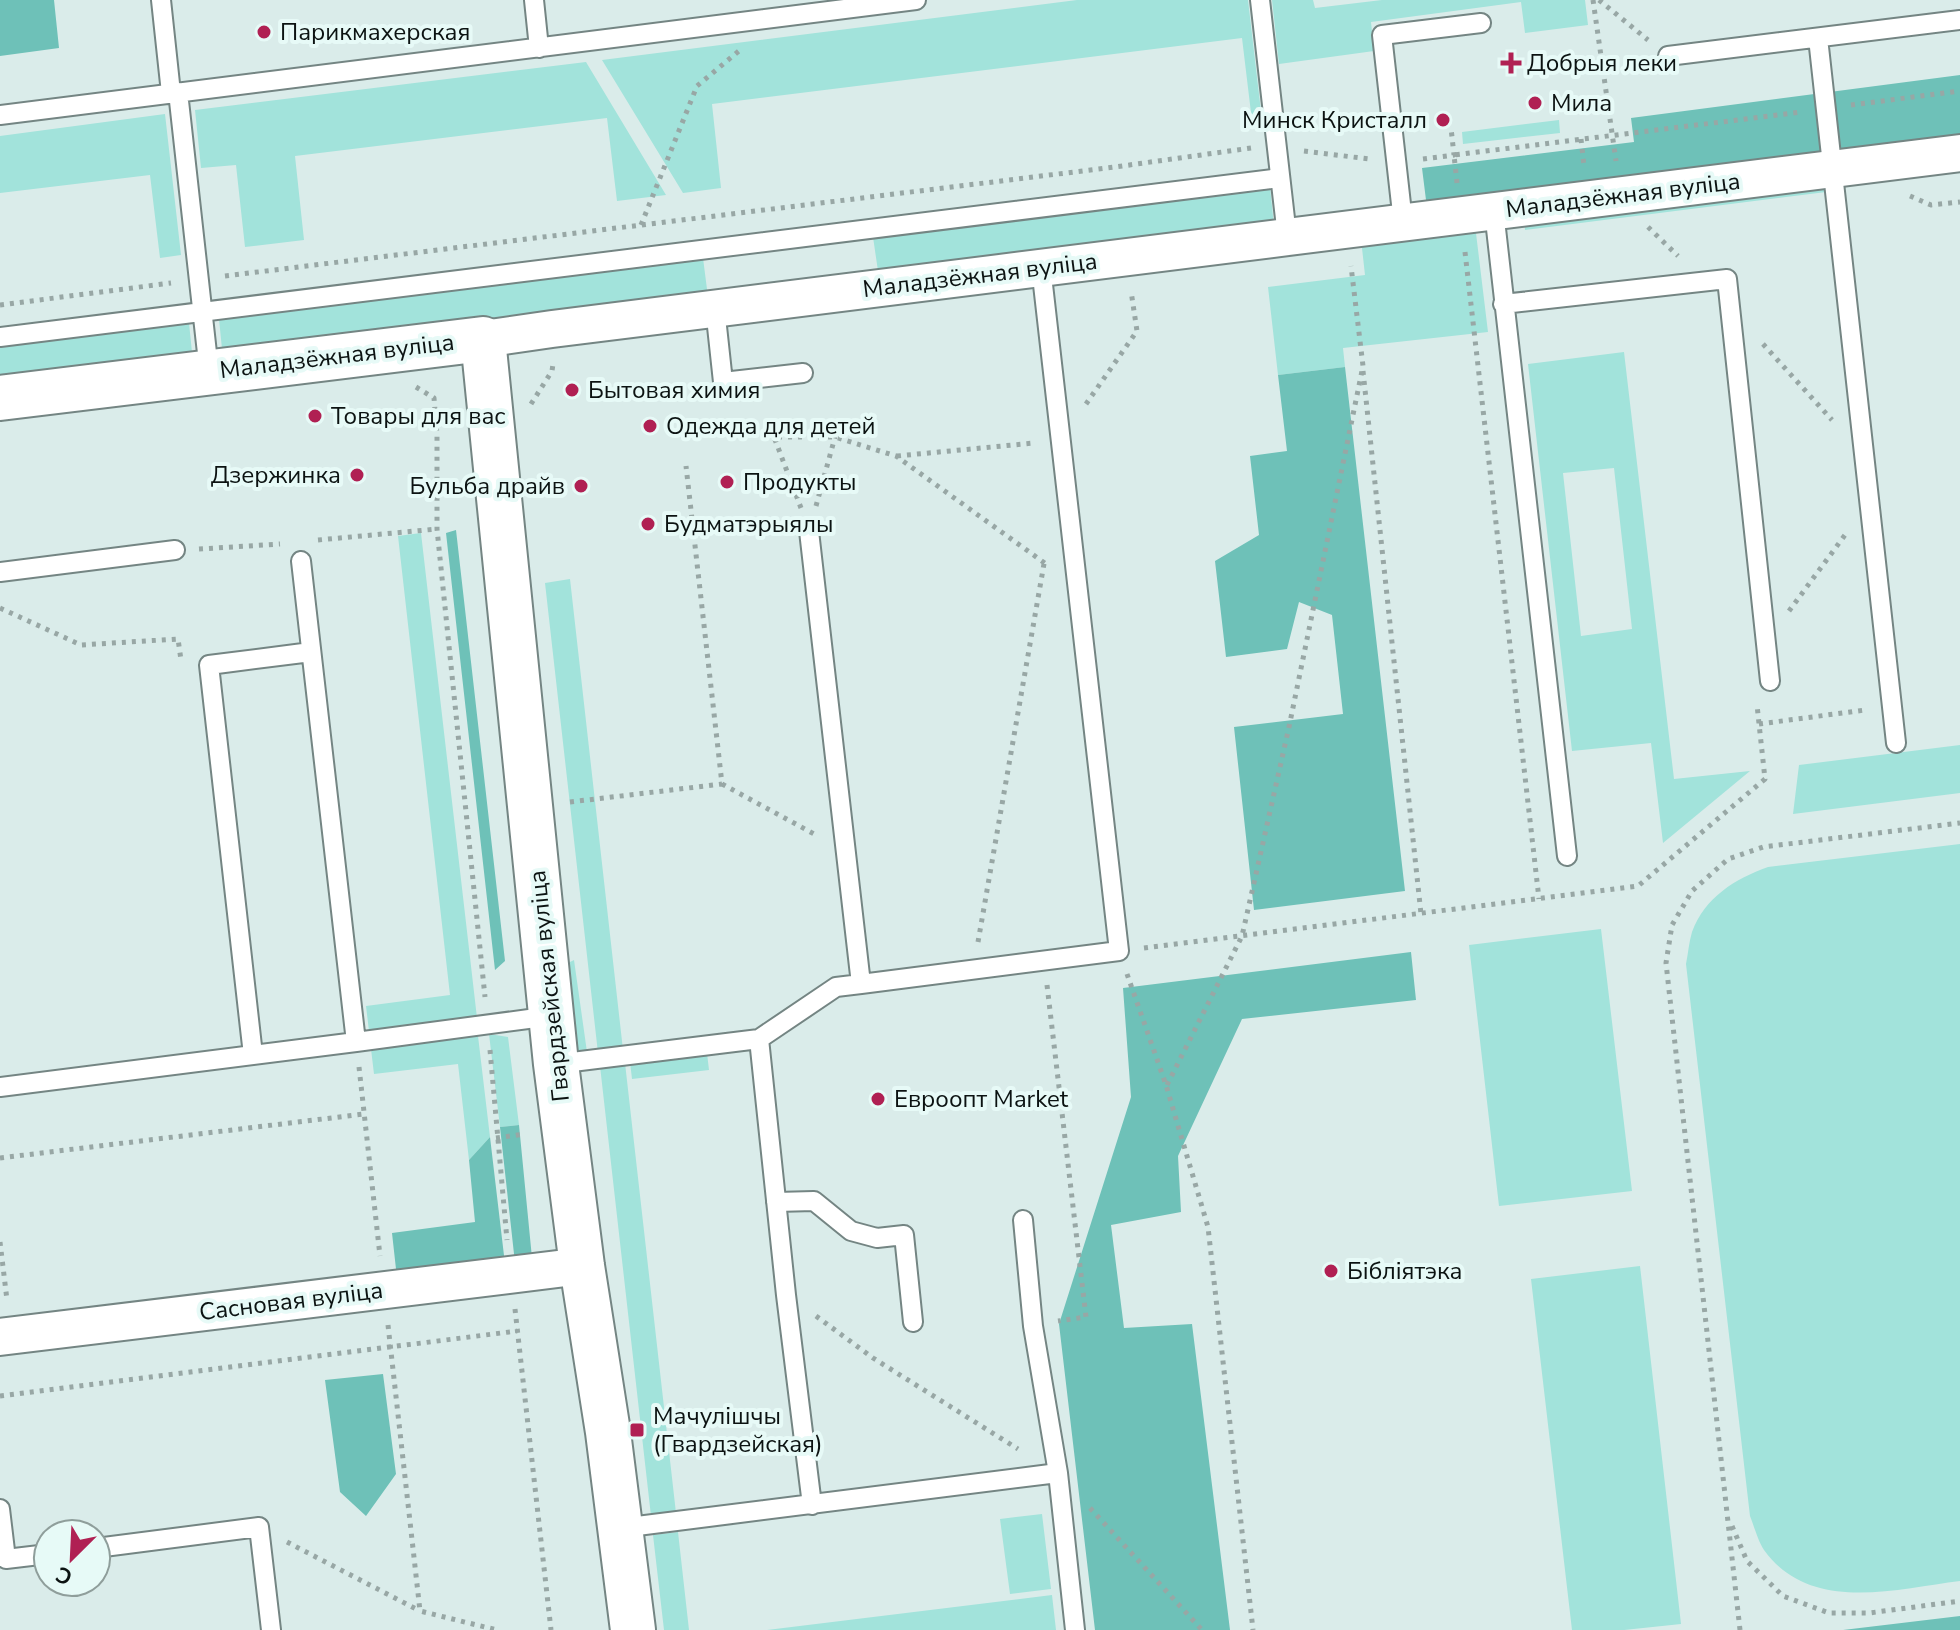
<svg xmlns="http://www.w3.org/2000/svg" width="1960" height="1630" viewBox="0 0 1960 1630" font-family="'Nunito Sans',sans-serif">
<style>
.green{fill:#a2e3db;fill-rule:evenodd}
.forest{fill:#6ec1b8}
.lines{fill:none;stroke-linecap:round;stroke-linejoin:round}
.lane-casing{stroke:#748583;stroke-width:22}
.street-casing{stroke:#748583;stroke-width:40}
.secondary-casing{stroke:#748583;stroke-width:48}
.path{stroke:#98a7a5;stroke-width:5;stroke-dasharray:4 6;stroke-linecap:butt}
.lane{stroke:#fff;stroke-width:18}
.street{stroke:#fff;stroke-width:36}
.secondary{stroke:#fff;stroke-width:44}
.poi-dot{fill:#b02053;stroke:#e7faf7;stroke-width:3}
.labels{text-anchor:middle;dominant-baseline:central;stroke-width:8;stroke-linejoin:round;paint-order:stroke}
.poi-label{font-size:24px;fill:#0c1312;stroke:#e7faf7;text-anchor:start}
.street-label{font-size:24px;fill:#0c1312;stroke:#e7faf7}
</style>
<rect width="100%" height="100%" fill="#daecea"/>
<!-- green -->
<path class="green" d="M1077,0H1248L1262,120L1252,121L1242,38L712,104L721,188L683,193L602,60Z
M1272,0H1313L1315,8L1382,0H1585L1588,25L1525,33L1521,2L1371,22L1374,51L1279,64Z
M586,62L666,195L617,201L607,118L295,156L304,240L245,247L236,165L201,168L195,110Z
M165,114L181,255L160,258L150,175L0,193V136Z
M1559,120L1560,133L1463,144L1462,132Z
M1825,181L1826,192L1525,230L1524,219Z
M1270,187L1274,226L878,271L873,237Z
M1475,225L1488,332L1343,348L1345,367L1278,375L1268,287L1365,275L1361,239Z
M703,258L708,297L223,359L219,319Z
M189,323L193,362L0,386V346Z
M1624,352L1674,779L1750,771L1663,843L1651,743L1572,751L1528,364ZM1614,468L1632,629L1581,636L1563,473Z
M421,533L477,1018L369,1031L366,1006L450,995L398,536Z
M570,579L623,1050L598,1053L545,583Z
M1960,745V793L1793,814L1799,765Z
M1960,844V1581C1895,1589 1810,1614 1764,1550C1758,1541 1754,1526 1750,1516L1686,964C1688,954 1689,942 1692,932C1705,897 1735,879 1768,867Z
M1601,929L1632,1191L1499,1206L1469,945Z
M574,960L587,1052H566L558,968Z
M489,1034L508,1037L519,1125L500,1127Z
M478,1036L490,1137L469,1160L458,1064L374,1074L371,1049Z
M707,1053L709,1070L632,1079L630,1062Z
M625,1063L676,1513L651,1516L600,1066Z
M1640,1266L1681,1624L1624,1630H1572L1531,1279Z
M1042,1514L1051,1589L1010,1594L1000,1519Z
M678,1532L689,1630H664L653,1535Z
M1052,1595L1056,1630H767Z"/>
<!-- forest -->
<path class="forest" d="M0,0H54L59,48L0,56Z
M1960,75V141L1427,208L1422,168L1634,142L1631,118Z
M1345,367L1405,891L1254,910L1234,727L1343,714L1332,615L1299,602L1287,649L1226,657L1215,561L1259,535L1250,456L1287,451L1278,375Z
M456,530L505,961L495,970L446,533Z
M1411,952L1416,1000L1242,1019L1178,1156L1181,1212L1111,1225L1124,1328L1192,1324L1230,1630H1095L1059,1324L1131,1097L1123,988Z
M519,1125L532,1258L515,1263L500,1127Z
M490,1137L505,1264L397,1278L392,1233L475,1222L469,1160Z
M383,1374L396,1474L366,1516L340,1492L325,1380Z
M1960,1616V1630H1843Z"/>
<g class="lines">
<!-- lane casing -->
<g class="lane-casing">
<path id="lane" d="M161,0L171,93
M534,0L539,48
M1260,0L1287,236
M1818,38L1896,743
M1668,56L1960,20
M178,92L209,371
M0,115L916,0
M1494,211L1567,856
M1403,222L1382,35L1481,23
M1503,304L1727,279L1770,681
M715,308L723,382L803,373
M0,337L1280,178
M301,561L356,1042L551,1016
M0,572L175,550
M861,984L1119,951L1041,267
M759,1039L836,987L861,984L809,531
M253,1055L209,665L311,652
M556,1064L759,1039L786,1295L812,1505
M0,1087L356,1042
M776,1202L814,1201L851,1231L877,1238L904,1235L913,1322
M1023,1220L1033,1326L1058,1473
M0,1509L6,1559L48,1554
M621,1532L637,1526L1058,1473L1075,1630
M96,1548L259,1527L271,1630"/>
</g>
<!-- street casing -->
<g class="street-casing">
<path id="street" d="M483,339L552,329L1960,153
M0,1337L582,1266"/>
</g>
<!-- secondary casing -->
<g class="secondary-casing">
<path id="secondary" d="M0,398L483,339L556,1064L582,1266L608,1432L633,1630"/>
</g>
<!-- path -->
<path class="path" d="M1593,0L1616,161
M1599,0L1648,40
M1851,105L1960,91
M1581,139L1584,166
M1304,151L1369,159
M1423,159L1454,155L1451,128
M1457,183L1454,155L1802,112
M1910,196L1931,205L1960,202
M641,225L697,86L740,50
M1648,227L1678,256
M1465,252L1539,899
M225,276L1115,167L1251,148
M0,305L171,283
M1763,344L1832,420
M1363,371L1421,914
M416,387L434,398L437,435V529L485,997
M531,404L552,371L553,364
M1086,404L1137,331L1131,291
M897,456L1034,443
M816,506L835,437
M801,508L774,437H835L896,456L1046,564
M318,540L437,529
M199,549L280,544
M0,608L81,645L178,639L181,660
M1789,611L1845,535
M1759,724L1865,710
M722,784L816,835
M570,802L722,784L686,466
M978,942L1045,558
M1144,948L1638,886L1765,779L1757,705
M1127,974L1166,1085L1208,1227L1253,1630
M1047,985L1086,1317L1058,1321
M490,1050L507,1240
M359,1067L380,1256
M1167,1085L1242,936L1289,727L1363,366L1351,266
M496,1138L525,1134
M0,1158L364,1114
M0,1242L7,1300
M515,1309L551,1630
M816,1316L873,1358L1018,1449
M388,1325L420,1611L497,1630
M0,1396L517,1331
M1090,1508L1202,1630
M1732,1526L1747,1561L1783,1596L1829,1613H1869L1960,1601
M287,1542L420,1611
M1740,1630L1666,963L1672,925L1692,891L1728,859L1763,847L1960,823"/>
<!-- lane -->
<use href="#lane" class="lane"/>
<!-- street -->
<use href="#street" class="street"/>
<!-- secondary -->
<use href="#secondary" class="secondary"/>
</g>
<!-- markers -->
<g class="poi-dot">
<circle cx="264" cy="32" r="8"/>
<path d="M1507 51h8v8h8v8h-8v8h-8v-8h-8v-8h8z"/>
<circle cx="1535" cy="103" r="8"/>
<circle cx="1443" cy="120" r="8"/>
<circle cx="572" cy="390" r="8"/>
<circle cx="315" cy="416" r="8"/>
<circle cx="650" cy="426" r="8"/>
<circle cx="357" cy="475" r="8"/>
<circle cx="727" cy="482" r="8"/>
<circle cx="581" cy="486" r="8"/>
<circle cx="648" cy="524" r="8"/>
<circle cx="878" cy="1099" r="8"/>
<circle cx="1331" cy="1271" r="8"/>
<rect x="629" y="1422" width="16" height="16" rx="4"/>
</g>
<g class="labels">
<!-- poi labels -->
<g class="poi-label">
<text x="280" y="32">Парикмахерская</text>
<text x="1527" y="63">Добрыя леки</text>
<text x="1551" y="103">Мила</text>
<text x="1427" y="120" text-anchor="end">Минск Кристалл</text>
<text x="588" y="390">Бытовая химия</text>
<text x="331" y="416">Товары для вас</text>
<text x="666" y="426">Одежда для детей</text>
<text x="341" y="475" text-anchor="end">Дзержинка</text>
<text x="743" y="482">Продукты</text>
<text x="565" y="486" text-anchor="end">Бульба драйв</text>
<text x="664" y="524">Будматэрыялы</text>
<text x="894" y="1099">Евроопт Market</text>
<text x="1347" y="1271">Бібліятэка</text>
<text x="653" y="1416">Мачулішчы<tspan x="653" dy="28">(Гвардзейская)</tspan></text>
</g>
<!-- street labels -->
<g class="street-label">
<text transform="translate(1623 195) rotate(-7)">Маладзёжная вуліца</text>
<text transform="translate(980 275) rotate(-7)">Маладзёжная вуліца</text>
<text transform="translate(337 356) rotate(-7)">Маладзёжная вуліца</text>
<text transform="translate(549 986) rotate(-96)">Гвардзейская вуліца</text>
<text transform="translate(291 1301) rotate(-7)">Сасновая вуліца</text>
</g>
</g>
<!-- north arrow -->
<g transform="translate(72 1558) rotate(204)"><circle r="38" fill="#e7faf7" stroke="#8f9e9b" stroke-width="2"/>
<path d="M0-6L14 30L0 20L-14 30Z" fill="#b02053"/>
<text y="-12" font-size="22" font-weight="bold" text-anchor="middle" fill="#0c1312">С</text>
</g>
</svg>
